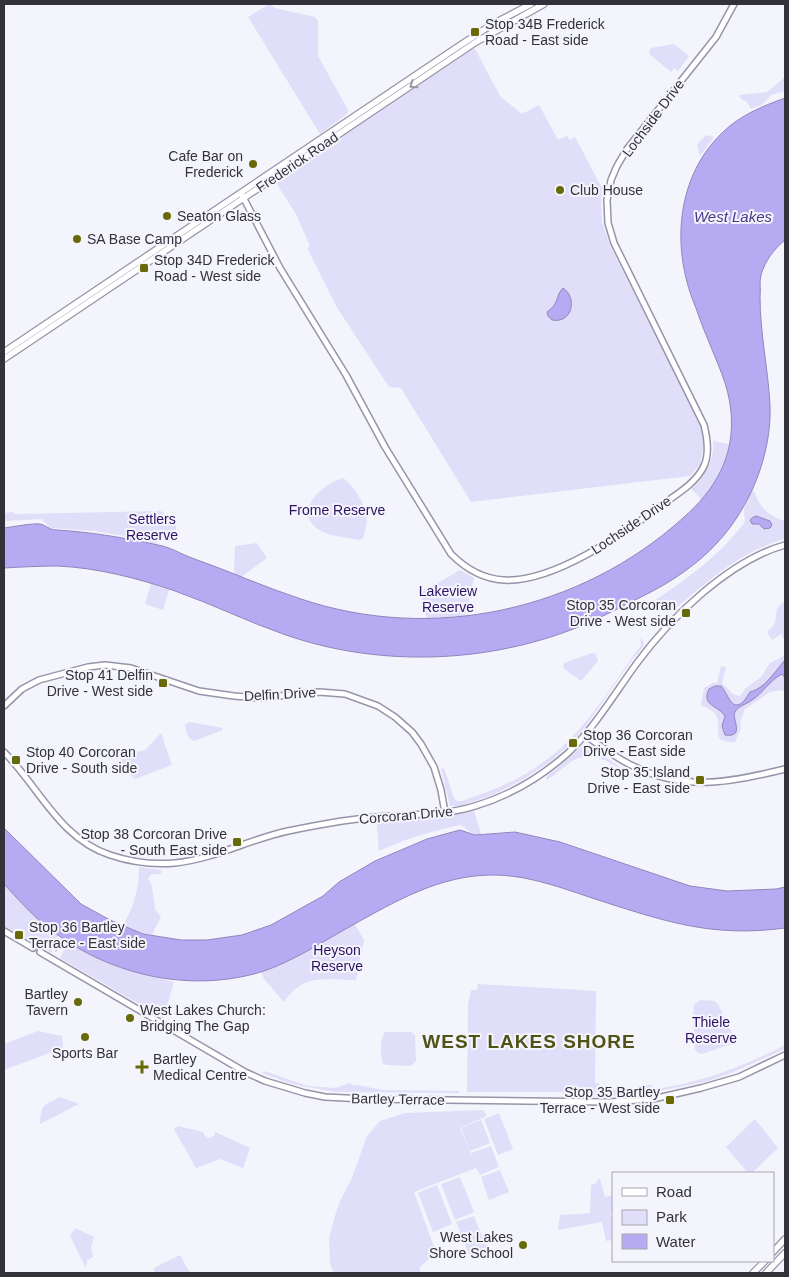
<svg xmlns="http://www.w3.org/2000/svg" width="789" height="1277" viewBox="0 0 789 1277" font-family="Helvetica,sans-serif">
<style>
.green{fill:#e1def9}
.water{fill:#b6abf2;stroke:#8f87bb}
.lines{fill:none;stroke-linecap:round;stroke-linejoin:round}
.stream{stroke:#8f87bb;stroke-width:1}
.tertiary-casing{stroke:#9694a8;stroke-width:8}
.secondary-casing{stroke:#9694a8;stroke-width:8}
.tertiary{stroke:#fff;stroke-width:5}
.secondary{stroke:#fff;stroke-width:5.5}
.oneway{stroke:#99989d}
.poi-dot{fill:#686a08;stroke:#f4f4fc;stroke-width:2}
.labels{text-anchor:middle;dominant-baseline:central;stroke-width:4;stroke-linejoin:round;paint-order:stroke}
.poi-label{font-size:14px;fill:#33323b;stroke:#f4f4fc;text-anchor:start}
.street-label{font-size:14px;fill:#33323b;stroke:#f4f4fc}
.park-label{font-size:14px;fill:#2d1263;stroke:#f4f4fc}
.water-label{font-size:15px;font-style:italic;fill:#4a3687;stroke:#f4f4fc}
.district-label{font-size:19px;font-weight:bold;letter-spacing:1px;fill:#505216;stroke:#f4f4fc}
</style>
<rect width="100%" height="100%" fill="#f4f4fc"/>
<!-- green -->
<path class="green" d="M269,4L275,8L315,17L318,21V56L348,110L347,114L320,134L248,17Z
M674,44L689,56L678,71L674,68L671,72L649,54L651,48Z
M473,49H475L500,96L522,114L539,105L558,140L567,136L570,140L575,137L602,188L601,204L602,222H601L603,225L611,248L689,401L705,437L700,465L690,476L471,502L401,388L389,387L336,306L307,248L310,246L297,216L275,181Z
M785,77V91L771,95L763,104L751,109L747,102L741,99L739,95L767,92Z
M706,135L714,137L700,156L697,144Z
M713,441L729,444C725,466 717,483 702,500L691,489C705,476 715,460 713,441Z
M343,478C352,483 368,508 367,519C367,526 364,533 363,539L358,540C347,537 333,537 323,532C290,515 319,485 343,478Z
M753,489C760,507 766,515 785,521V539C743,550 709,580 676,608L651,603C687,579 719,556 745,522L744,509Z
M161,511L176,521V530L155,544L131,537L94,531L51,528L41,519L4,521V513L12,512L16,514Z
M257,543L267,558L241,577L234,574L235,546Z
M460,570L474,578L465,617L427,619L421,593Z
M151,584L169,590L163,610L145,604Z
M785,601V641L781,634L772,640L767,632L775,624L777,608Z
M640,638L644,642L643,647L631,661L585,727L570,744L551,761L524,779L493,795L459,806H450L441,769L444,768L454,798L457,801H462C493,791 524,778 550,757C587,729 614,682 641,645Z
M592,653L596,654L598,661L581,681L563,668L564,663Z
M785,655V691L781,690L770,692L745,709L740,722L741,728L735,742C710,742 722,732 717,717C715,711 706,708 701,705L704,688L713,683H717L721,666L726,667L722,683L733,694L740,696L746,688L761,677L769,664Z
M189,722L223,728V730L194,741C188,739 186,731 185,725Z
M161,733L172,765L135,779L116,764L131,753L145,750Z
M584,744L588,749L600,753L626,771L641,776L640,779C618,770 596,747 572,761C563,767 556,775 547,780L546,778L547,776L569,758Z
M473,807L481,834L475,835L461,825C431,831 407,838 379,851L376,817L445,813Z
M139,867L161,870V874H152L148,878L152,886L155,909L161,917L152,935L143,934L123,925C134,907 139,889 139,867Z
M4,884L45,926L58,935L51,953L40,943L31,941L4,926Z
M355,924L364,940L356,980C325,980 303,973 284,1002L264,979L261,971L294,957Z
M64,939L117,967L174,982L163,1018L60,958L66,946Z
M478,984L596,991L595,1083H598L606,1090L642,1088L650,1084L655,1089C701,1083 744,1066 785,1045V1049L731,1073L708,1081L659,1091L609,1096L556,1092H467L468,1004L471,990H477Z
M701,1000L714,1001L718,1004L735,1039L732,1044L701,1054L697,1052L695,1049L693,1020L694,1004Z
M38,1031L62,1036L63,1048L4,1070V1044Z
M385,1032H411L415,1035L416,1061L411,1066L387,1065L383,1064C380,1056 380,1039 385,1032Z
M264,1071L308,1086L335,1088L350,1083L353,1086L357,1085L383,1090L459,1091V1093L335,1092L292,1084L262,1073Z
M60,1097L79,1104L40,1124C41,1104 43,1106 60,1097Z
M483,1110L487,1116L460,1128L474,1161L471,1153L491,1146L499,1167L480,1175L476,1168L414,1192L436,1252L419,1268L421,1273H334L330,1264L329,1238L334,1219L340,1201L352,1178L367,1136L380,1121L405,1113Z
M499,1113L513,1149L498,1155L484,1119Z
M755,1119L778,1148L752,1173H748L726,1147Z
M481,1120L490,1143L470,1151L461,1128Z
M178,1126L203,1132L205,1136L209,1138L214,1136L215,1132L250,1148L243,1168L220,1159L196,1168L174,1129Z
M500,1170L509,1192L489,1200L481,1177Z
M460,1177L474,1212L455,1220L441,1184Z
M600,1179L605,1197L613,1195V1211L610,1212L613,1223V1240L606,1241L602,1222L558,1230L560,1215L590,1213L591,1185L597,1183V1180Z
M437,1185L452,1224L433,1232L418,1193Z
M474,1216L487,1248L469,1254L456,1222Z
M75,1228L94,1237L91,1248L93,1257L87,1260L86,1268L70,1236Z
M180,1255L189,1271L192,1273H155L154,1268Z"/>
<!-- water -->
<path class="water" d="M785,98V240C774,249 765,261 761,275C759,282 761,289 760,297C760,333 768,368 770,405C772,454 750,508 717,543C698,564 671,582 647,594C621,607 595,621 568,631C479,664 375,666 286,635C248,622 212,604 175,591C137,578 98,568 58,566C40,566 22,567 4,568V528C11,527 34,523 40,524C46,525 49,530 57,530C91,532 126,538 158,545C170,547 181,554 192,558C229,571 264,587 301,599C432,643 580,611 683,518C715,490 735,457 731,412C729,385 716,361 707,337C702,326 698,313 694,303C671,246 677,176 722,133C740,115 763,106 785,98Z
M563,288C578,298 572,324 552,320L548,316L547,312C560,303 555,296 563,288Z
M756,516L770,521L772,525L770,528L764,529L759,524H752L750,520L752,518Z
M784,661H785V678L782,674C770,680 763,693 752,700C747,704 738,706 735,712C731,718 746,738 725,735L722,726L725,716C718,705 701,706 709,689L715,686H721C727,691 731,713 743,702C745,700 748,695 750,692C764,689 775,672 784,661Z
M4,828L81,904L110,920L143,934L181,940H207L242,935L271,925L323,896L339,882L375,861L427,839L460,830L475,835L515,832L560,842L690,886L727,891L776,889L785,887V928C711,938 664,921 595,899C562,888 528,875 493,875C440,875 396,901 351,926C322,942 292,962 261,972C187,994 105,974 46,926C31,914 17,898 4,884Z"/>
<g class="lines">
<!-- stream -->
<path class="stream" d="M56,951L60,939"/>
<!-- tertiary casing -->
<g class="tertiary-casing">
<path id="tertiary" d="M242,195L280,268L346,375L385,447L451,554C465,568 483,579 504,580C553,583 625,533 663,504C677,494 696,483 704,466C710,453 707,437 704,425L614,243L608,223L607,200L611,180L617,166L627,149L716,37L734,4
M4,706L22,689L39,680L88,667L105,665L131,668L199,691L234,696L259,698L319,692L345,694L378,706L395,717L412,732L421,744L434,767L441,790L445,813
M585,735C599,745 613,756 629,764C683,792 729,783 785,769
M4,752C39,787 59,838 110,855C131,862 153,865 175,863C214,859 250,839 288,831C317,825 347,819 377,817C409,814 443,816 475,806C509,796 541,777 568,753C595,727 615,693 637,663C670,618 730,560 785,545
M4,931L33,948
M40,952L245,1072L265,1081L305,1093L325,1097L365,1099L609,1102L653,1099L701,1088L739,1077L785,1055"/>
</g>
<!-- secondary casing -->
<g class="secondary-casing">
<path id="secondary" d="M4,352L456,48L491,25L531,4
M4,359L476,42L544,4
M773,1252L785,1239
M753,1273L765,1261
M766,1273L785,1253"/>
</g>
<!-- tertiary -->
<use href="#tertiary" class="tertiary"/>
<!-- secondary -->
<use href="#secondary" class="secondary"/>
</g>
<!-- one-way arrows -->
<defs><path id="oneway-chevron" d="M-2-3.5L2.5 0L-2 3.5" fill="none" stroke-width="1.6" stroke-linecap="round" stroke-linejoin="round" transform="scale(1.25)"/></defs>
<use class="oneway" href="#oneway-chevron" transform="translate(413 85) rotate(146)"/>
<!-- markers -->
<g class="poi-dot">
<rect x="470" y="27" width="10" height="10" rx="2.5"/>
<circle cx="253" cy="164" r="5"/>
<circle cx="560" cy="190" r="5"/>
<circle cx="167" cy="216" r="5"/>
<circle cx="77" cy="239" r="5"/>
<rect x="139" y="263" width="10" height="10" rx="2.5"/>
<rect x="681" y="608" width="10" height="10" rx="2.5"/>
<rect x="158" y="678" width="10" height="10" rx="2.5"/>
<rect x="568" y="738" width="10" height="10" rx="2.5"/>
<rect x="11" y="755" width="10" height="10" rx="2.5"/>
<rect x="695" y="775" width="10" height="10" rx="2.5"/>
<rect x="232" y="837" width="10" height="10" rx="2.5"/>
<rect x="14" y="930" width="10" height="10" rx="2.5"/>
<circle cx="78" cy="1002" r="5"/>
<circle cx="130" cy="1018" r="5"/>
<circle cx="85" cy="1037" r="5"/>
<path d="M139.5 1059.5h5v5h5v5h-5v5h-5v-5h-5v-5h5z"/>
<rect x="665" y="1095" width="10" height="10" rx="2.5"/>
<circle cx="523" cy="1245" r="5"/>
</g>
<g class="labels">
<!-- poi labels -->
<g class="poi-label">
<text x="485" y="24">Stop 34B Frederick<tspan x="485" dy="16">Road - East side</tspan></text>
<text x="243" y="156" text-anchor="end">Cafe Bar on<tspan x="243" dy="16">Frederick</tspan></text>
<text x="570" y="190">Club House</text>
<text x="177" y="216">Seaton Glass</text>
<text x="87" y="239">SA Base Camp</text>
<text x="154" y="260">Stop 34D Frederick<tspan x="154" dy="16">Road - West side</tspan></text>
<text x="676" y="605" text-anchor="end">Stop 35 Corcoran<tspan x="676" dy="16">Drive - West side</tspan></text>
<text x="153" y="675" text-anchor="end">Stop 41 Delfin<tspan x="153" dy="16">Drive - West side</tspan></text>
<text x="583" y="735">Stop 36 Corcoran<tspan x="583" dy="16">Drive - East side</tspan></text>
<text x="26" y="752">Stop 40 Corcoran<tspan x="26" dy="16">Drive - South side</tspan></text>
<text x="690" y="772" text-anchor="end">Stop 35 Island<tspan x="690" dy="16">Drive - East side</tspan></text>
<text x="227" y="834" text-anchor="end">Stop 38 Corcoran Drive<tspan x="227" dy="16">- South East side</tspan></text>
<text x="29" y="927">Stop 36 Bartley<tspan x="29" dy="16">Terrace - East side</tspan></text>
<text x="68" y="994" text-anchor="end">Bartley<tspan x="68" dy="16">Tavern</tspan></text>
<text x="140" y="1010">West Lakes Church:<tspan x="140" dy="16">Bridging The Gap</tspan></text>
<text x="85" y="1053" text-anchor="middle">Sports Bar</text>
<text x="153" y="1059">Bartley<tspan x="153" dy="16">Medical Centre</tspan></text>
<text x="660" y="1092" text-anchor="end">Stop 35 Bartley<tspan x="660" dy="16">Terrace - West side</tspan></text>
<text x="513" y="1237" text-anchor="end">West Lakes<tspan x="513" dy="16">Shore School</tspan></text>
</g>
<!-- street labels -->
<g class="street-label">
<text transform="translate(653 118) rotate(-53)">Lochside Drive</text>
<text transform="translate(297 162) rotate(-34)">Frederick Road</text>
<text transform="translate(631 525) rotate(-34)">Lochside Drive</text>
<text transform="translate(280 694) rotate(-3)">Delfin Drive</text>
<text transform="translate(406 815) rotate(-5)">Corcoran Drive</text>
<text transform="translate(398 1099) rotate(1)">Bartley Terrace</text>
</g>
<!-- park labels -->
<g class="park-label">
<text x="337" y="510">Frome Reserve</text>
<text x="152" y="519">Settlers<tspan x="152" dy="16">Reserve</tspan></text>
<text x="448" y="591">Lakeview<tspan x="448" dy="16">Reserve</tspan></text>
<text x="337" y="950">Heyson<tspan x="337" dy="16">Reserve</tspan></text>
<text x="711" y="1022">Thiele<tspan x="711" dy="16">Reserve</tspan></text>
</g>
<!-- water labels -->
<g class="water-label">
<text x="733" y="216">West Lakes</text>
</g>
<!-- district labels -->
<g class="district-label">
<text x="529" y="1041">WEST LAKES SHORE</text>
</g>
</g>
<!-- border -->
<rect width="789" height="1277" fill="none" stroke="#33323b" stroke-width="10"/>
<!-- legend -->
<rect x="612" y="1172" width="162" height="90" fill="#f4f4fc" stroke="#a7a6af"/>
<rect x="622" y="1188" width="25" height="8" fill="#ffffff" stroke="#a7a6af"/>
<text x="656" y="1197" font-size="15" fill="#33323b">Road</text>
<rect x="622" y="1210" width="25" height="15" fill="#e1def9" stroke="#a7a6af"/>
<text x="656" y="1222" font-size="15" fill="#33323b">Park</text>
<rect x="622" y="1234" width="25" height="15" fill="#b6abf2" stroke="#a7a6af"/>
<text x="656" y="1247" font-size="15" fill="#33323b">Water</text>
</svg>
